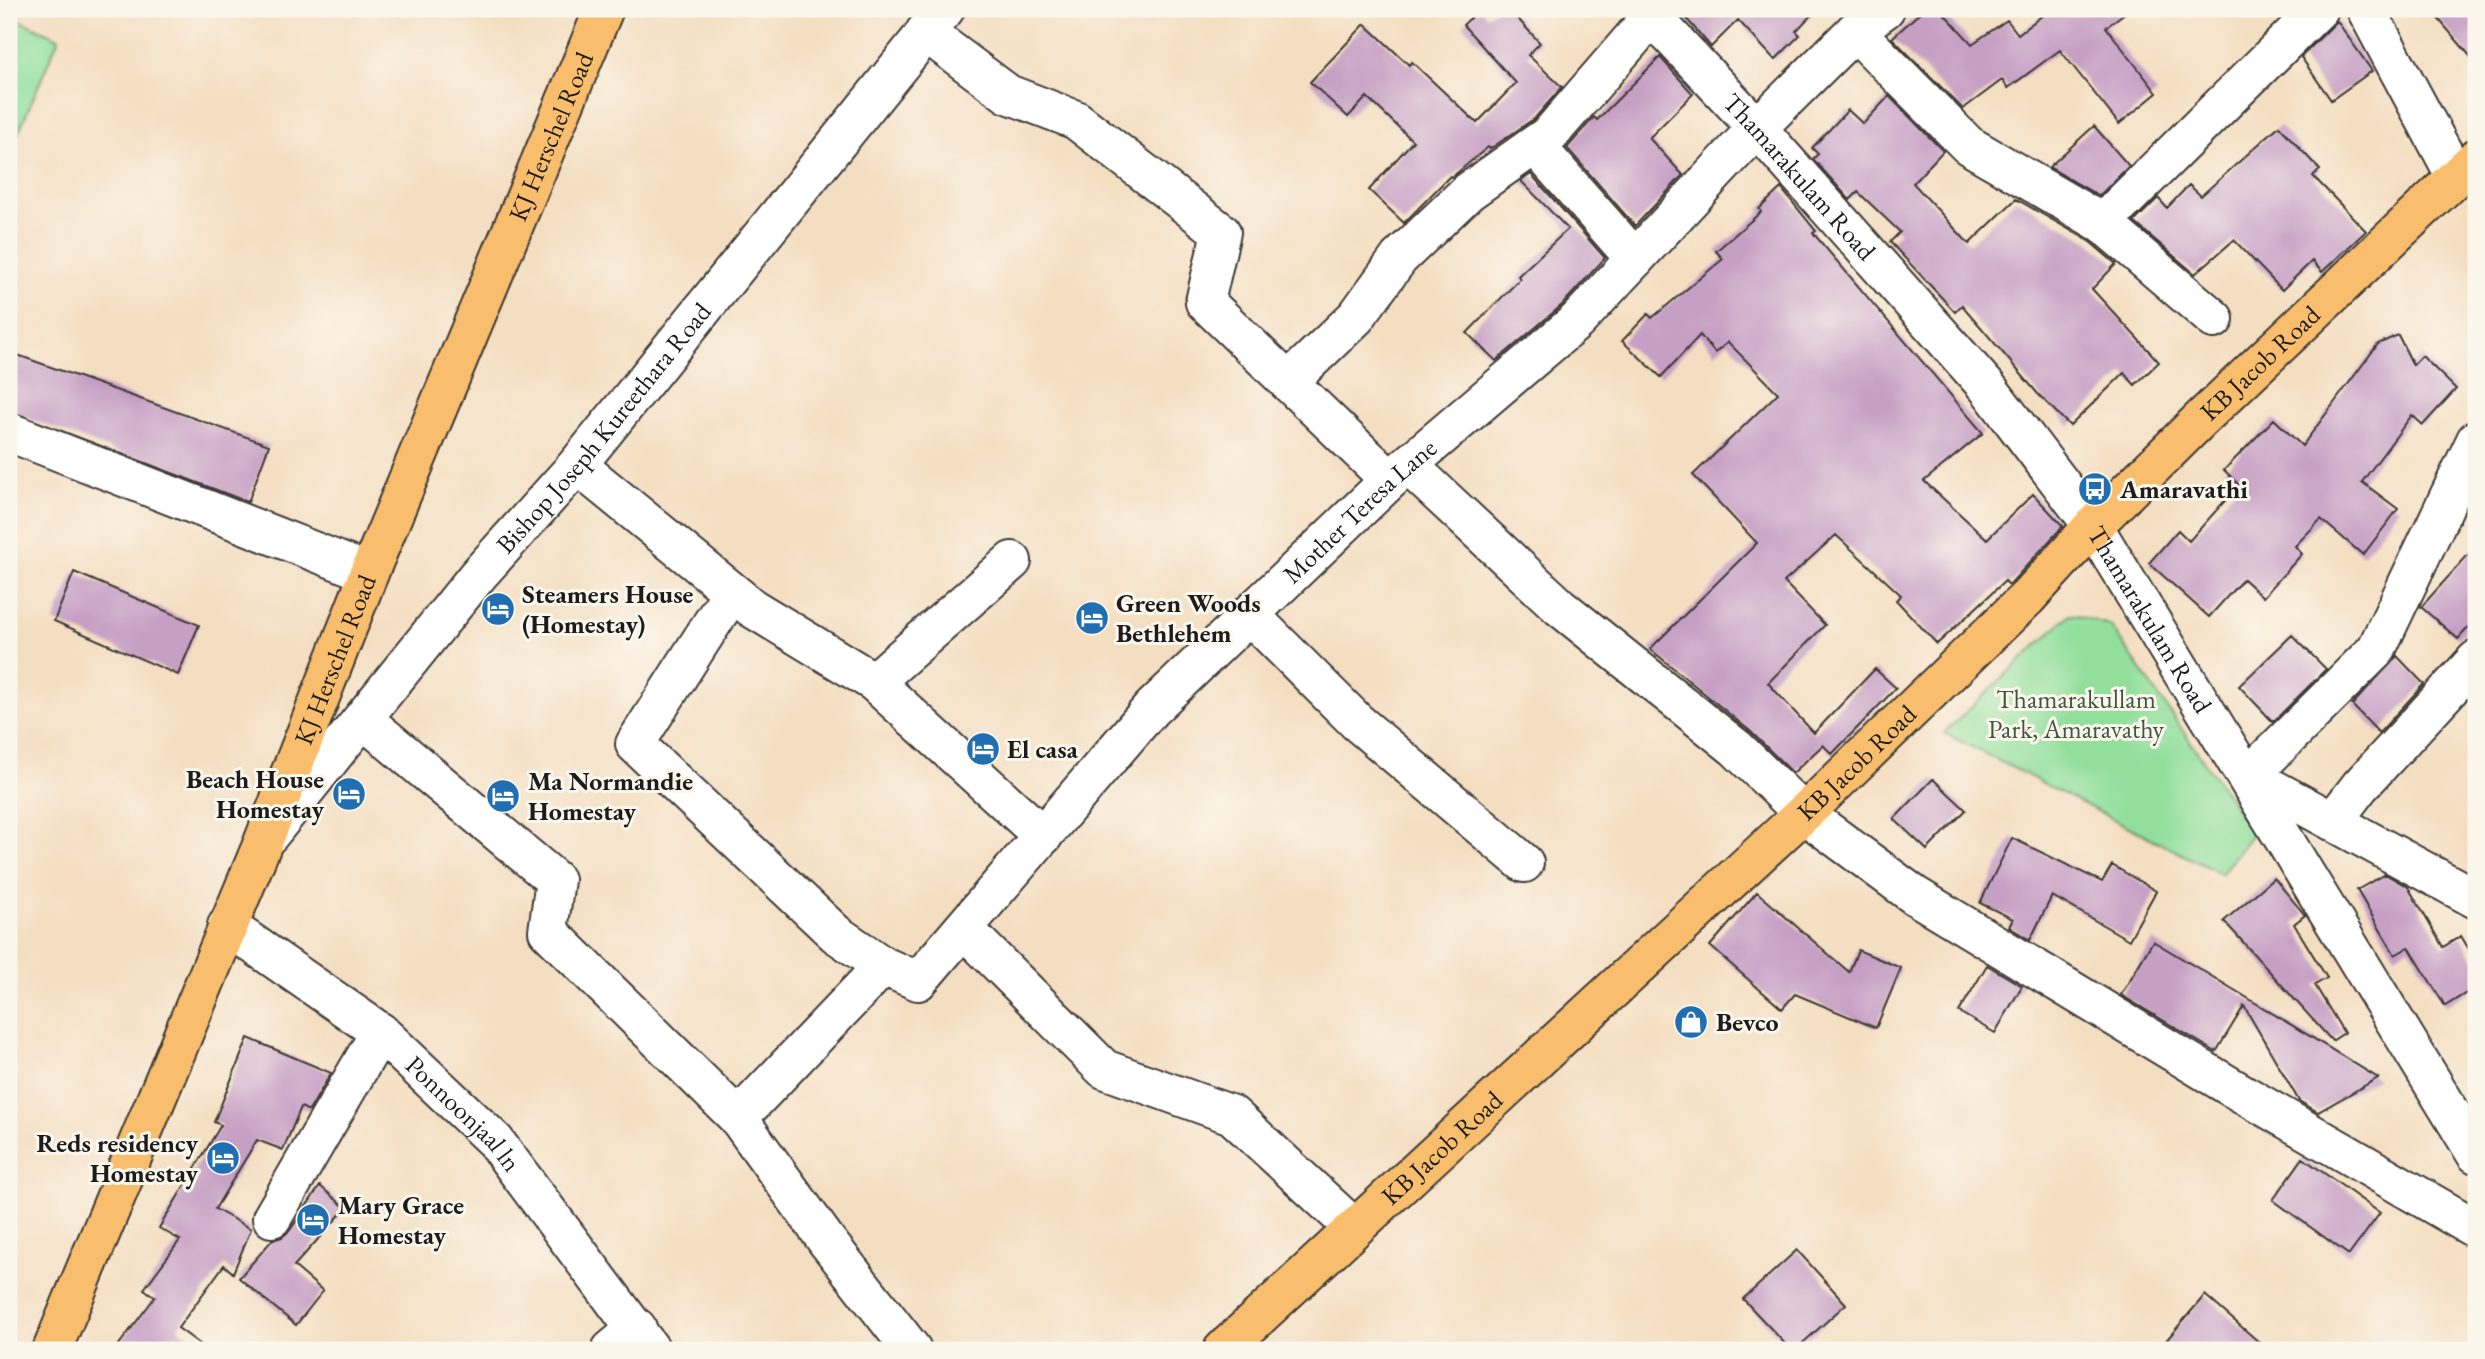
<svg xmlns="http://www.w3.org/2000/svg" width="2485" height="1359" viewBox="0 0 2485 1359" font-family="'EB Garamond',serif">
<style>
.green{fill:#92df9c;stroke:#577e5c;stroke-width:2}
.building{fill:#c69fc4}
.lines{fill:none;stroke-linecap:round;stroke-linejoin:round}
.minor-casing{stroke:#3c3935;stroke-width:42}
.major-casing{stroke:#3c3935;stroke-width:42}
.minor{stroke:#fff;stroke-width:38}
.major{stroke:#f9be6d;stroke-width:38}
.labels{text-anchor:middle;dominant-baseline:central;stroke-width:6;stroke-linejoin:round;paint-order:stroke}
.street-label{font-size:26px;fill:#1c1c1c;stroke:#fbf7ec}
.poi-label{font-size:26px;font-weight:bold;fill:#1c1c1c;stroke:#fbf7ec;text-anchor:start}
.park-label{font-size:26px;fill:#3f5642;stroke:#fbf7ec}
</style>
<rect width="100%" height="100%" fill="#fbf7ec"/>
<filter id="ink" filterUnits="userSpaceOnUse"><feTurbulence type="fractalNoise" baseFrequency=".0143" numOctaves="2"/><feDisplacementMap in="SourceGraphic" scale="14" xChannelSelector="R" yChannelSelector="G"/><feConvolveMatrix kernelMatrix="1 2 1 2 8 2 1 2 1" color-interpolation-filters="sRGB"/></filter>
<filter id="wash" filterUnits="userSpaceOnUse"><feTurbulence type="fractalNoise" baseFrequency=".00686" numOctaves="4" result="noise"/><feDisplacementMap in="SourceGraphic" scale="28" xChannelSelector="R" yChannelSelector="G"/><feGaussianBlur stdDeviation="1.57" result="paint"/><feColorMatrix in="noise" values="0 0 0 0 0 0 0 0 0 0 0 0 0 0 0 0 0 1.4 0 .05"/><feComposite in="paint" operator="in"/></filter>
<g filter="url(#wash)">
<rect width="100%" height="100%" fill="#f4dec1"/>
<!-- green -->
<path class="green" d="M9,16L59,38L9,154Z
M2070,614L2110,625L2253,833L2221,874L1944,733Z"/>
<g id="blocks">
<!-- building -->
<path class="building" d="M1480,9L1487,16L1495,9H1509L1540,43L1528,55L1562,87L1535,118L1490,149L1488,147L1452,177L1450,176L1404,223L1369,190L1413,141L1367,97L1348,117L1310,82L1365,24L1409,65L1412,62L1477,123L1516,83L1463,25Z
M1678,9H1817L1796,31L1800,35L1775,60L1738,20L1711,47Z
M1924,9H1940L1972,44L2007,20L2018,34L2051,9H2130L2106,27L2157,93L2119,124L2060,50L2008,88L2002,80L1963,109L1892,38Z
M2430,9H2476V63Z
M2337,21L2372,71L2331,100L2301,57Z
M1660,57L1693,94L1649,138L1683,175L1635,226L1567,148L1594,117L1597,120Z
M1889,96L1943,151L1913,183L1969,244L2016,199L2089,241L2116,264L2092,289L2159,362L2135,385L2124,373L2070,426L2038,394L1962,305L1955,312L1890,242L1900,232L1858,192L1850,200L1813,159L1818,154L1812,148L1848,110L1863,124Z
M2094,126L2129,166L2099,196L2049,167Z
M2279,126L2320,170L2313,176L2366,231L2322,272L2312,261L2282,290L2234,240L2195,274L2134,222L2158,198L2167,208L2189,185L2201,196Z
M1531,174L1605,258L1562,305L1496,361L1467,333L1520,279L1518,276L1568,229L1521,181Z
M1781,188L1816,231L1813,233L1983,433L1924,481L1987,539L2033,494L2063,526L2009,585L2005,581L1937,644L1896,600L1901,595L1836,535L1784,582L1825,625L1768,683L1814,733L1875,669L1896,688L1832,754L1823,745L1793,773L1750,731L1650,649L1757,543L1693,475L1778,393L1728,342L1715,353L1700,335L1661,377L1622,341L1648,314L1652,318L1723,259L1716,251L1761,212L1759,209Z
M2398,335L2413,365L2422,356L2456,389L2423,425L2412,415L2362,482L2398,509L2363,555L2321,519L2295,546L2302,554L2263,597L2243,579L2209,617L2149,563L2178,530L2189,541L2239,485L2224,470L2274,419L2302,446L2378,344Z
M9,352L269,445L248,502L9,411Z
M2476,546V619L2458,639L2421,607Z
M74,572L199,625L178,675L54,621Z
M2292,635L2326,669L2273,722L2239,686Z
M2397,656L2424,684L2379,733L2352,705Z
M1933,779L1966,810L1927,850L1894,819Z
M2012,838L2102,882L2112,865L2156,891L2129,940L2052,896L2030,940L2009,927L2013,919L1980,903Z
M2385,874L2408,887L2443,947L2461,936L2476,961V987L2445,1006L2409,947L2395,955L2357,890Z
M2274,878L2305,915L2294,924L2327,978L2315,985L2344,1033L2332,1041L2224,921Z
M1757,892L1849,972L1858,950L1901,968L1876,1028L1795,994L1782,1009L1710,946Z
M2153,941L2236,991L2378,1078L2318,1112L2299,1101L2244,1006L2216,1052L2121,995Z
M1987,965L2022,986L1995,1033L1959,1012Z
M248,1038L331,1073L309,1111L301,1107L283,1150L257,1140L215,1209L251,1229L233,1273L224,1265L178,1328L208,1350H115L155,1297L144,1289L180,1240L159,1228L221,1125L214,1122Z
M2303,1158L2380,1213L2349,1255L2273,1200Z
M320,1186L346,1208L294,1266L323,1291L296,1325L239,1278L272,1240L282,1237L290,1230Z
M1797,1250L1846,1304L1795,1350H1791L1743,1299Z
M2205,1295L2268,1350H2158Z"/>
</g>
</g>
<g filter="url(#ink)">
<use href="#blocks" fill-opacity="0" stroke="#3c3935" stroke-width="2"/>
<g class="lines">
<!-- minor casing -->
<g class="minor-casing">
<g id="minor">
<path id="s1" d="M1645,9L1757,128L1988,388L2093,526L2476,1154"/>
<path d="M2366,9L2456,177"/>
<path d="M1855,31L1968,145L2102,223L2214,319"/>
<path d="M925,32L1008,94L1076,120L1221,232L1205,302L1390,480"/>
<path d="M1535,145L1635,259"/>
<path d="M2102,223L2319,9"/>
<path d="M1288,382L1356,317L1399,258L1468,192L1550,134L1652,16"/>
<path d="M9,432L369,573"/>
<path d="M2476,440L2376,650L2249,776L2476,899"/>
<path d="M577,465L752,608L874,682L1043,836"/>
<path d="M1408,465L1560,607L1736,748L1803,813L1914,895L2231,1087L2476,1229"/>
<path d="M732,592L635,744L836,934L883,966"/>
<path d="M1250,615L1357,722L1524,863"/>
<path d="M874,682L1012,561"/>
<path d="M363,719L555,880L548,931L738,1118L826,1240L912,1350"/>
<path d="M2333,821L2360,786L2476,660"/>
<path id="s2" d="M269,835L478,575L577,465L945,9"/>
<path id="s3" d="M227,926L380,1032L495,1141L651,1350"/>
<path d="M964,929L1104,1069L1232,1115L1354,1228"/>
<path id="s4" d="M738,1118L883,966L918,981L1151,709L1390,480L1577,321L1757,128L1855,31L1885,9"/>
<path d="M272,1218L380,1032"/>
<path d="M611,1350L637,1328"/>
</g>
</g>
<!-- major casing -->
<g class="major-casing">
<g id="major">
<path id="s5" d="M52,1350L262,845L369,573L604,9"/>
<path id="s6" d="M1223,1350L1818,800L2027,598L2093,526L2200,420L2476,158"/>
</g>
</g>
<!-- minor -->
<use href="#minor" class="minor"/>
<!-- major -->
<use href="#major" class="major"/>
</g>
</g>
<!-- icons -->
<defs>
<g id="bus-disc" transform="scale(1.75)"><circle r="9.5" fill="#1f6fb2" stroke="#fbf7ec"/><path d="M-5-6H5V4H4V6H2V4H-2V6H-4V4H-5ZM-3.5-4V0h7V-4ZM-3.5 1.2v1.5H-2V1.2ZM2 1.2v1.5H3.5V1.2Z" fill="#fff"/></g>
<g id="hotel-disc" transform="scale(1.75)"><circle r="9.5" fill="#1f6fb2" stroke="#fbf7ec"/><path d="M-6-4.5h1.5V1H6V5H4.5V3h-9V5H-6ZM-4 0a1.8 1.8 0 1 1 3.6 0ZM.5 0V-2.5h3Q6-2.5 6 0Z" fill="#fff"/></g>
<g id="shop-disc" transform="scale(1.75)"><circle r="9.5" fill="#1f6fb2" stroke="#fbf7ec"/><path d="M-5-2.5h2.3a2.7 3.5 0 0 1 5.4 0H5L5.5 6h-11ZM-1.5-2.5h3a1.5 2.3 0 0 0-3 0Z" fill="#fff"/></g>
</defs>
<g fill-rule="evenodd">
<use href="#bus-disc" x="2095" y="489"/>
<use href="#hotel-disc" x="498" y="609"/>
<use href="#hotel-disc" x="1092" y="618"/>
<use href="#hotel-disc" x="983" y="749"/>
<use href="#hotel-disc" x="349" y="794"/>
<use href="#hotel-disc" x="503" y="796"/>
<use href="#shop-disc" x="1691" y="1022"/>
<use href="#hotel-disc" x="223" y="1158"/>
<use href="#hotel-disc" x="313" y="1220"/>
</g>
<g class="labels">
<!-- street labels -->
<g class="street-label">
<text stroke="none"><textPath href="#s5" startOffset="1312">KJ Herschel Road</textPath></text>
<text stroke="none"><textPath href="#s1" startOffset="228">Thamarakulam Road</textPath></text>
<text stroke="none"><textPath href="#s6" startOffset="1432">KB Jacob Road</textPath></text>
<text stroke="none"><textPath href="#s2" startOffset="527">Bishop Joseph Kureethara Road</textPath></text>
<text stroke="none"><textPath href="#s4" startOffset="894">Mother Teresa Lane</textPath></text>
<text stroke="none"><textPath href="#s1" startOffset="794">Thamarakulam Road</textPath></text>
<text stroke="none"><textPath href="#s5" startOffset="746">KJ Herschel Road</textPath></text>
<text stroke="none"><textPath href="#s6" startOffset="864">KB Jacob Road</textPath></text>
<text stroke="none"><textPath href="#s3" startOffset="303">Ponnoonjaal ln</textPath></text>
<text stroke="none"><textPath href="#s6" startOffset="298">KB Jacob Road</textPath></text>
</g>
<!-- poi labels -->
<g class="poi-label">
<text x="2120" y="489">Amaravathi</text>
<text x="522" y="594">Steamers House<tspan x="522" dy="30">(Homestay)</tspan></text>
<text x="1116" y="603">Green Woods<tspan x="1116" dy="30">Bethlehem</tspan></text>
<text x="1007" y="749">El casa</text>
<text x="324" y="779" text-anchor="end">Beach House<tspan x="324" dy="30">Homestay</tspan></text>
<text x="528" y="781">Ma Normandie<tspan x="528" dy="30">Homestay</tspan></text>
<text x="1716" y="1022">Bevco</text>
<text x="198" y="1143" text-anchor="end">Reds residency<tspan x="198" dy="30">Homestay</tspan></text>
<text x="338" y="1205">Mary Grace<tspan x="338" dy="30">Homestay</tspan></text>
</g>
<!-- park labels -->
<g class="park-label">
<text x="2076" y="699">Thamarakullam<tspan x="2076" dy="30">Park, Amaravathy</tspan></text>
</g>
</g>
<!-- margin -->
<rect width="2485" height="1359" fill="none" stroke="#fbf7ec" stroke-width="35"/>
</svg>
